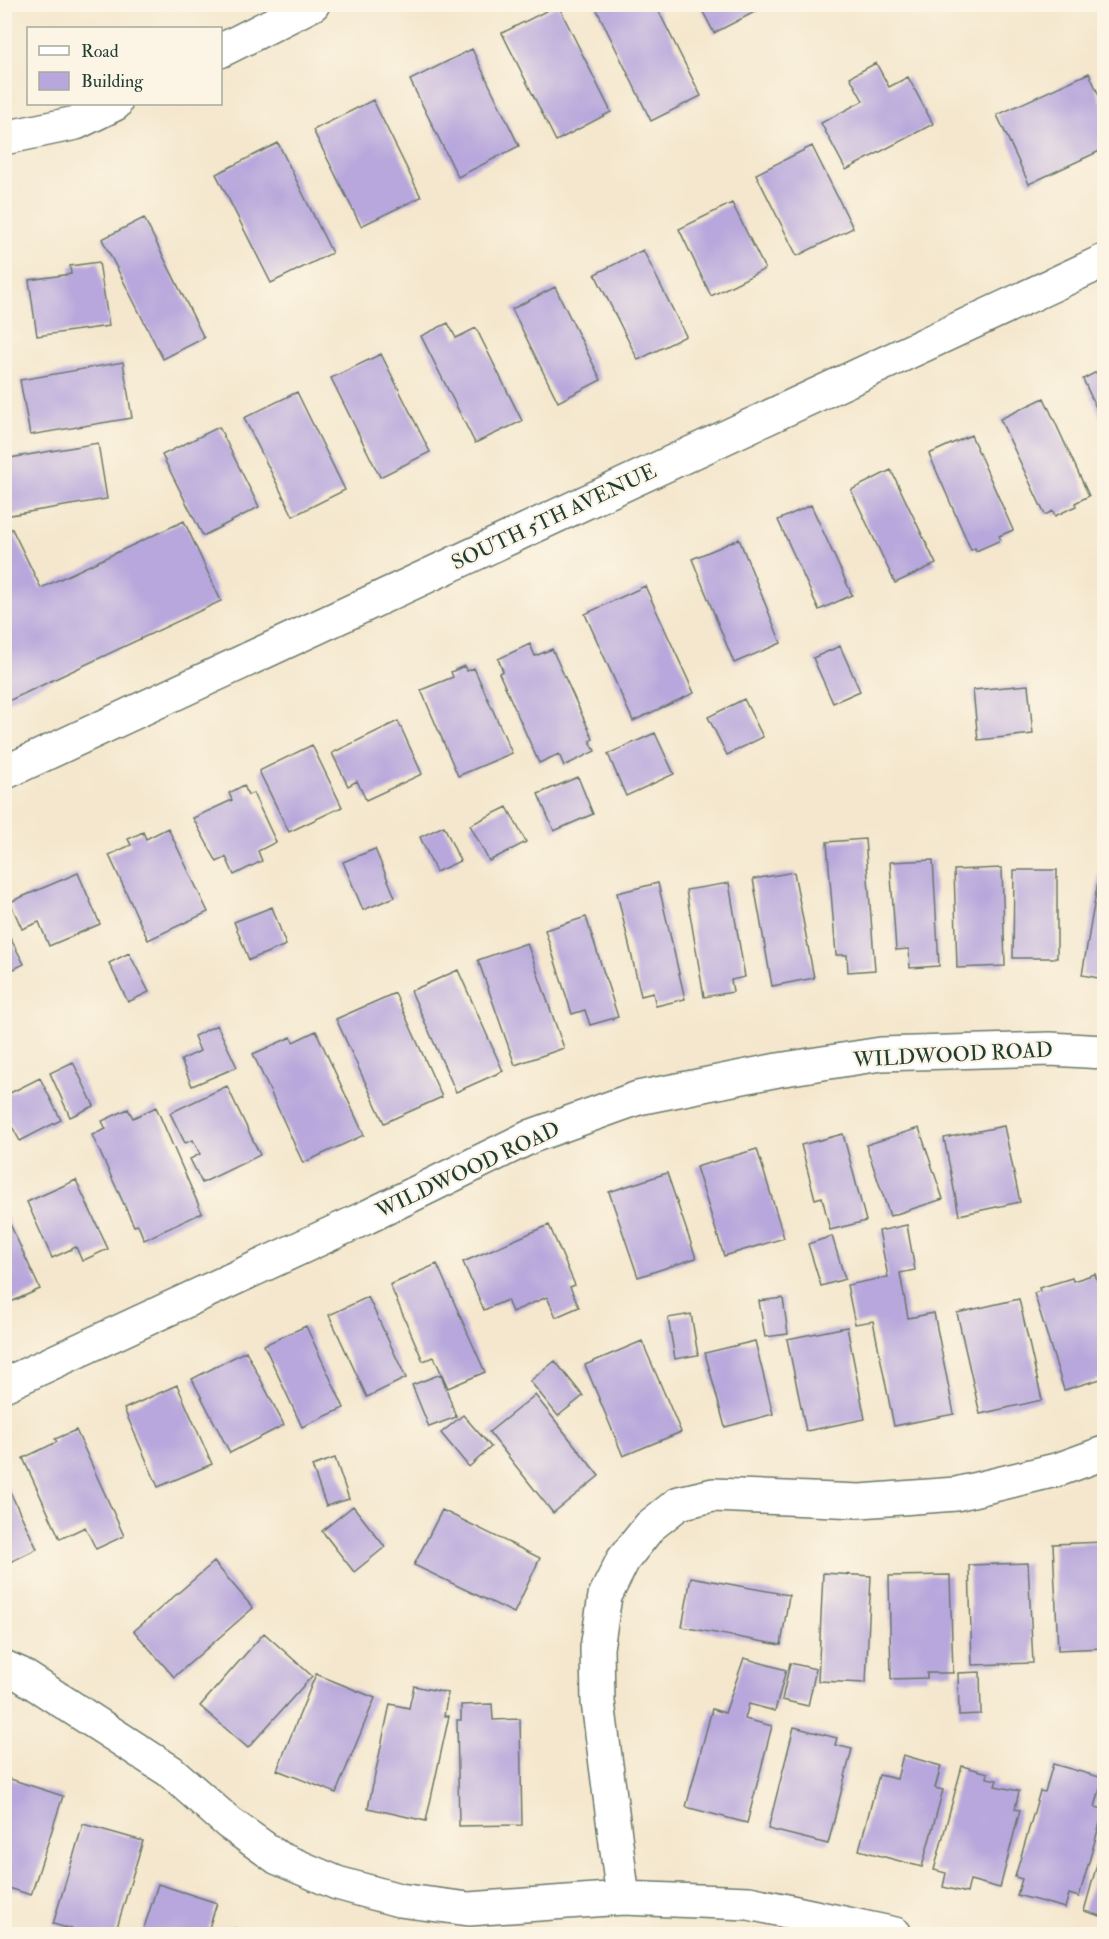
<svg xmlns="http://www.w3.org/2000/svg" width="1109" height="1939" viewBox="0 0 1109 1939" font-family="'IM FELL Double Pica',serif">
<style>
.building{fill:#b8a7dc}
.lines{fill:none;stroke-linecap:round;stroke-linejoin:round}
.minor-casing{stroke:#6a786a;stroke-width:36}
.minor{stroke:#fff;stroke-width:33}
.labels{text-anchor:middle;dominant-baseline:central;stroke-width:4.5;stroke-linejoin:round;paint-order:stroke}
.street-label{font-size:21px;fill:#1f3d34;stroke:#fcf5e5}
</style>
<rect width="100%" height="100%" fill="#fcf5e5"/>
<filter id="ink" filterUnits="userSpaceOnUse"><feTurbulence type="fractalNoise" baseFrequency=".0167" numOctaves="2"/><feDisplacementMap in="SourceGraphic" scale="12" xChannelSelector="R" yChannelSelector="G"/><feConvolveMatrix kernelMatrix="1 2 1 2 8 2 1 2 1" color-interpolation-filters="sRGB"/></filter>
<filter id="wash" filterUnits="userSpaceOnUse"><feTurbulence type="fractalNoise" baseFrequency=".008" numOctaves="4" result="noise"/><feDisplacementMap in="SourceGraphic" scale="24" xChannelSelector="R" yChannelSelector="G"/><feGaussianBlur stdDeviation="1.35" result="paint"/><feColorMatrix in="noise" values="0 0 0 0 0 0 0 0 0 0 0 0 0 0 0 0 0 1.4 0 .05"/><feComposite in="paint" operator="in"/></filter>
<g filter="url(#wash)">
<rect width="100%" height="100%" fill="#f4e7cd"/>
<g id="blocks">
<!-- building -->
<path class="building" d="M594,4H655L701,96L651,121Z
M699,4H770L714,33Z
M558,5L611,112L556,141L502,33Z
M472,49L519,146L458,177L410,80Z
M876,63L889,87L908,77L933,124L846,170L821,123L863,101L850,77Z
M1089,73L1104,107V149L1029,184L997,115Z
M373,100L421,197L361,226L313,130Z
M278,143L332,253L271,283L216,174Z
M812,146L853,228L797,256L756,174Z
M732,203L765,269L711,296L679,229Z
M144,218L204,338L163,359L102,239Z
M643,250L686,336L638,360L595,274Z
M99,262L109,326L37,336L29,280L71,274L70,266Z
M555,287L601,380L558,402L512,309Z
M448,323L456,338L476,328L522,421L475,443L421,336Z
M381,354L430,452L380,477L331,378Z
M123,362L132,418L30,435L20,380Z
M1104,368V425L1083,379Z
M297,392L345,490L293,516L244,418Z
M1044,398L1089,496L1075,503L1076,506L1055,516L1053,511L1045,515L1000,419Z
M219,427L259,507L203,536L162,455Z
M971,435L1013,530L999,536L1001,540L976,551L975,548L971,550L929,454Z
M98,443L107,499L4,516V459Z
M891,470L936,564L895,583L851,490Z
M811,505L852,595L819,610L778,520Z
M184,521L221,601L4,703V532L12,529L41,588Z
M739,539L781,643L734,663L692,559Z
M645,586L694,693L633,721L585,614Z
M530,644L535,656L552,649L593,739L590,741L595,751L564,766L559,754L539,763L499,673L503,671L498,659Z
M840,646L860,691L833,703L813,658Z
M464,666L467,671L474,668L512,753L458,776L421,690L453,677L451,672Z
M1028,685L1033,734L978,740L973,690Z
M744,699L763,737L727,755L708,717Z
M398,721L422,774L366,800L357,781L348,786L332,753Z
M655,733L674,774L626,796L608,754Z
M312,745L342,807L289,832L259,771Z
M578,777L593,814L554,831L538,794Z
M244,785L248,795L253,793L276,842L258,851L262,861L234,875L226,857L217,862L193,818L232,800L229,793Z
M507,807L526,842L489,861L470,825Z
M444,826L460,861L436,872L420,837Z
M168,828L208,912L148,940L109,855L131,845L128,839L143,832L146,839Z
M865,839L875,970L848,972L847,955H836L827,842Z
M375,849L395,897L363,910L343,862Z
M1103,852H1104V979L1082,975Z
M933,860L939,966L910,968L909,949L896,950L890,862Z
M1002,868L1005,966L957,968L954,870Z
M1014,870H1057V958H1013Z
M794,872L814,978L772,986L753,879Z
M78,873L100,924L49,946L39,922L22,929L10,902Z
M658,883L685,999L656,1006L653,993L641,996L617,893Z
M729,883L745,977L731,980L733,992L704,997L686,890Z
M272,907L286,945L249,960L234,922Z
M586,917L618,1017L590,1025L585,1010L572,1014L545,930Z
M4,926L24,964L4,974Z
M527,943L564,1048L515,1065L478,960Z
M129,953L149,992L128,1002L109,963Z
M458,970L503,1071L456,1092L411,991Z
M395,993L442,1097L384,1123L336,1019Z
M217,1025L237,1067L192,1086L181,1060L200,1051L194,1036Z
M316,1031L364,1135L303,1163L253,1054L291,1037L293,1042Z
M73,1062L94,1106L70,1117L50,1073Z
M40,1078L61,1120L20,1141L4,1112V1096Z
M227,1086L260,1155L202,1183L190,1159L200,1154L193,1140L185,1143L170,1113Z
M156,1107L202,1213L144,1240L138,1225L134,1226L92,1135L106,1129L102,1121L128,1109L133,1118Z
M1004,1126L1020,1202L959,1215L944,1138Z
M919,1128L943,1199L890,1216L866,1145Z
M843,1134L866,1221L830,1230L822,1197L815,1199L801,1145Z
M757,1149L784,1238L724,1256L696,1167Z
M667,1173L696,1258L638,1277L609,1192Z
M76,1180L108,1249L82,1261L76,1247L52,1258L27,1202Z
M4,1211L40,1289L4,1305Z
M549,1225L575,1285L570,1287L579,1307L556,1317L547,1297L512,1312L507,1300L484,1310L463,1262Z
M907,1225L915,1270L900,1273L908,1318L934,1313L954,1414L894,1426L873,1321L855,1324L847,1285L888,1277L879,1231Z
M832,1236L845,1279L821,1286L808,1244Z
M437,1264L485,1372L448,1388L434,1357L423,1361L390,1285Z
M1095,1274L1104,1304V1378L1064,1390L1034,1293L1040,1291L1039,1288L1072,1278L1073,1281Z
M368,1297L406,1378L367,1397L329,1315Z
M783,1298L788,1334L765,1337L759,1301Z
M1019,1299L1042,1400L980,1414L957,1313Z
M691,1314L698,1355L675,1359L668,1318Z
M306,1326L344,1408L302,1427L264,1345Z
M847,1327L865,1419L806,1431L787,1339Z
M642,1341L681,1432L623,1456L585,1365Z
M755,1341L773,1414L725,1427L705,1353Z
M246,1351L284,1425L230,1453L192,1379Z
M555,1361L583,1396L558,1416L530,1381Z
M441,1374L456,1417L429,1427L412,1385Z
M177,1385L212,1464L158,1487L124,1409Z
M535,1395L599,1476L553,1513L489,1432Z
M463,1415L491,1447L469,1467L441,1433Z
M76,1430L124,1536L96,1549L85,1527L60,1539L23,1458L57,1442L55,1439Z
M335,1458L349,1499L326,1506L312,1466Z
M4,1479L37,1549L4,1565Z
M353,1506L385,1547L354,1572L322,1531Z
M442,1510L540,1558L514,1613L414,1565Z
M1104,1542V1648L1058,1650L1053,1544Z
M214,1562L253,1608L174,1677L134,1631Z
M1028,1563L1033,1663L972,1665L969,1565Z
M823,1573L871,1576L866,1683L818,1681Z
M950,1575L953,1673H927V1678L891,1679L889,1576Z
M691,1577L789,1595L781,1645L682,1627Z
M264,1633L312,1676L248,1748L200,1706Z
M744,1658L786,1670L775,1711L749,1704L745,1719L772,1726L747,1823L686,1807L712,1709L725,1713Z
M790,1663L816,1669L808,1706L782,1700Z
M980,1672L981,1714L959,1715L958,1673Z
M316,1674L375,1698L336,1793L277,1770Z
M414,1686L448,1693L444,1716H449L426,1821L368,1808L390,1704L409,1708Z
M492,1704L493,1720L520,1719L522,1825L459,1826L457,1720H461V1705Z
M794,1727L837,1738L835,1745L852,1749L828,1844L768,1829Z
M903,1755L941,1766L935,1788L943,1790L922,1867L859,1850L879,1775L897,1779Z
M1053,1764L1103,1778L1095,1807L1104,1809L1079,1897L1069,1894L1065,1908L1017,1895L1022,1879L1015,1877L1040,1791L1045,1792Z
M962,1766L988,1773L987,1778L997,1780L995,1786L1019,1791L1015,1809L1020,1810L1000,1888L970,1880L967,1893L943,1887L946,1873L934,1870Z
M4,1777L63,1796L31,1895L9,1888L8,1891L4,1890Z
M83,1824L143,1841L115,1934H89L53,1924Z
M1104,1839V1917L1084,1911Z
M158,1884L217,1903L207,1934H142Z
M234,1928L253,1934H232Z"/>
</g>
</g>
<g filter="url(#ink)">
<use href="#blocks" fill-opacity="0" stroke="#6a786a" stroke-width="1.5"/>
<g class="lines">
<!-- minor casing -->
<g class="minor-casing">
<path id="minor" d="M220,51L313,4
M4,138L76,123L115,104
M4,773L1104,261
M4,1385L367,1217L532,1136L638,1098L778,1070L881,1054L1050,1049L1104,1052
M4,1667L20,1674L170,1771L229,1823L278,1858L337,1883L399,1900L469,1909L623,1898L749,1903L895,1934
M623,1898L598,1702L597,1648L605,1596L623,1560L650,1526L679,1503L713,1495L860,1501L956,1494L1060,1469L1104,1453"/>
</g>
<!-- minor -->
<use href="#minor" class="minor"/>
</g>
</g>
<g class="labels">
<!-- street labels -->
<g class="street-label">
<text transform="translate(554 517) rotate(-25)">SOUTH 5TH AVENUE</text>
<text transform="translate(953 1055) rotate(-3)">WILDWOOD ROAD</text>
<text transform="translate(468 1170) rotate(-25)">WILDWOOD ROAD</text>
</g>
</g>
<!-- margin -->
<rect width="1109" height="1939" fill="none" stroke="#fcf5e5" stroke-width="24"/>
<!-- legend -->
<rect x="27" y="27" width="195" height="78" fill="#fcf5e5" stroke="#a4ab9e" stroke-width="1.5"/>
<rect x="39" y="46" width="30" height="9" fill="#ffffff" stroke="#a4ab9e" stroke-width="1.5"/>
<text x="81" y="57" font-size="18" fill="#1f3d34">Road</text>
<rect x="39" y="72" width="30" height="18" fill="#b8a7dc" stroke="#a4ab9e" stroke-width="1.5"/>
<text x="81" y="87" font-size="18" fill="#1f3d34">Building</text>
</svg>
